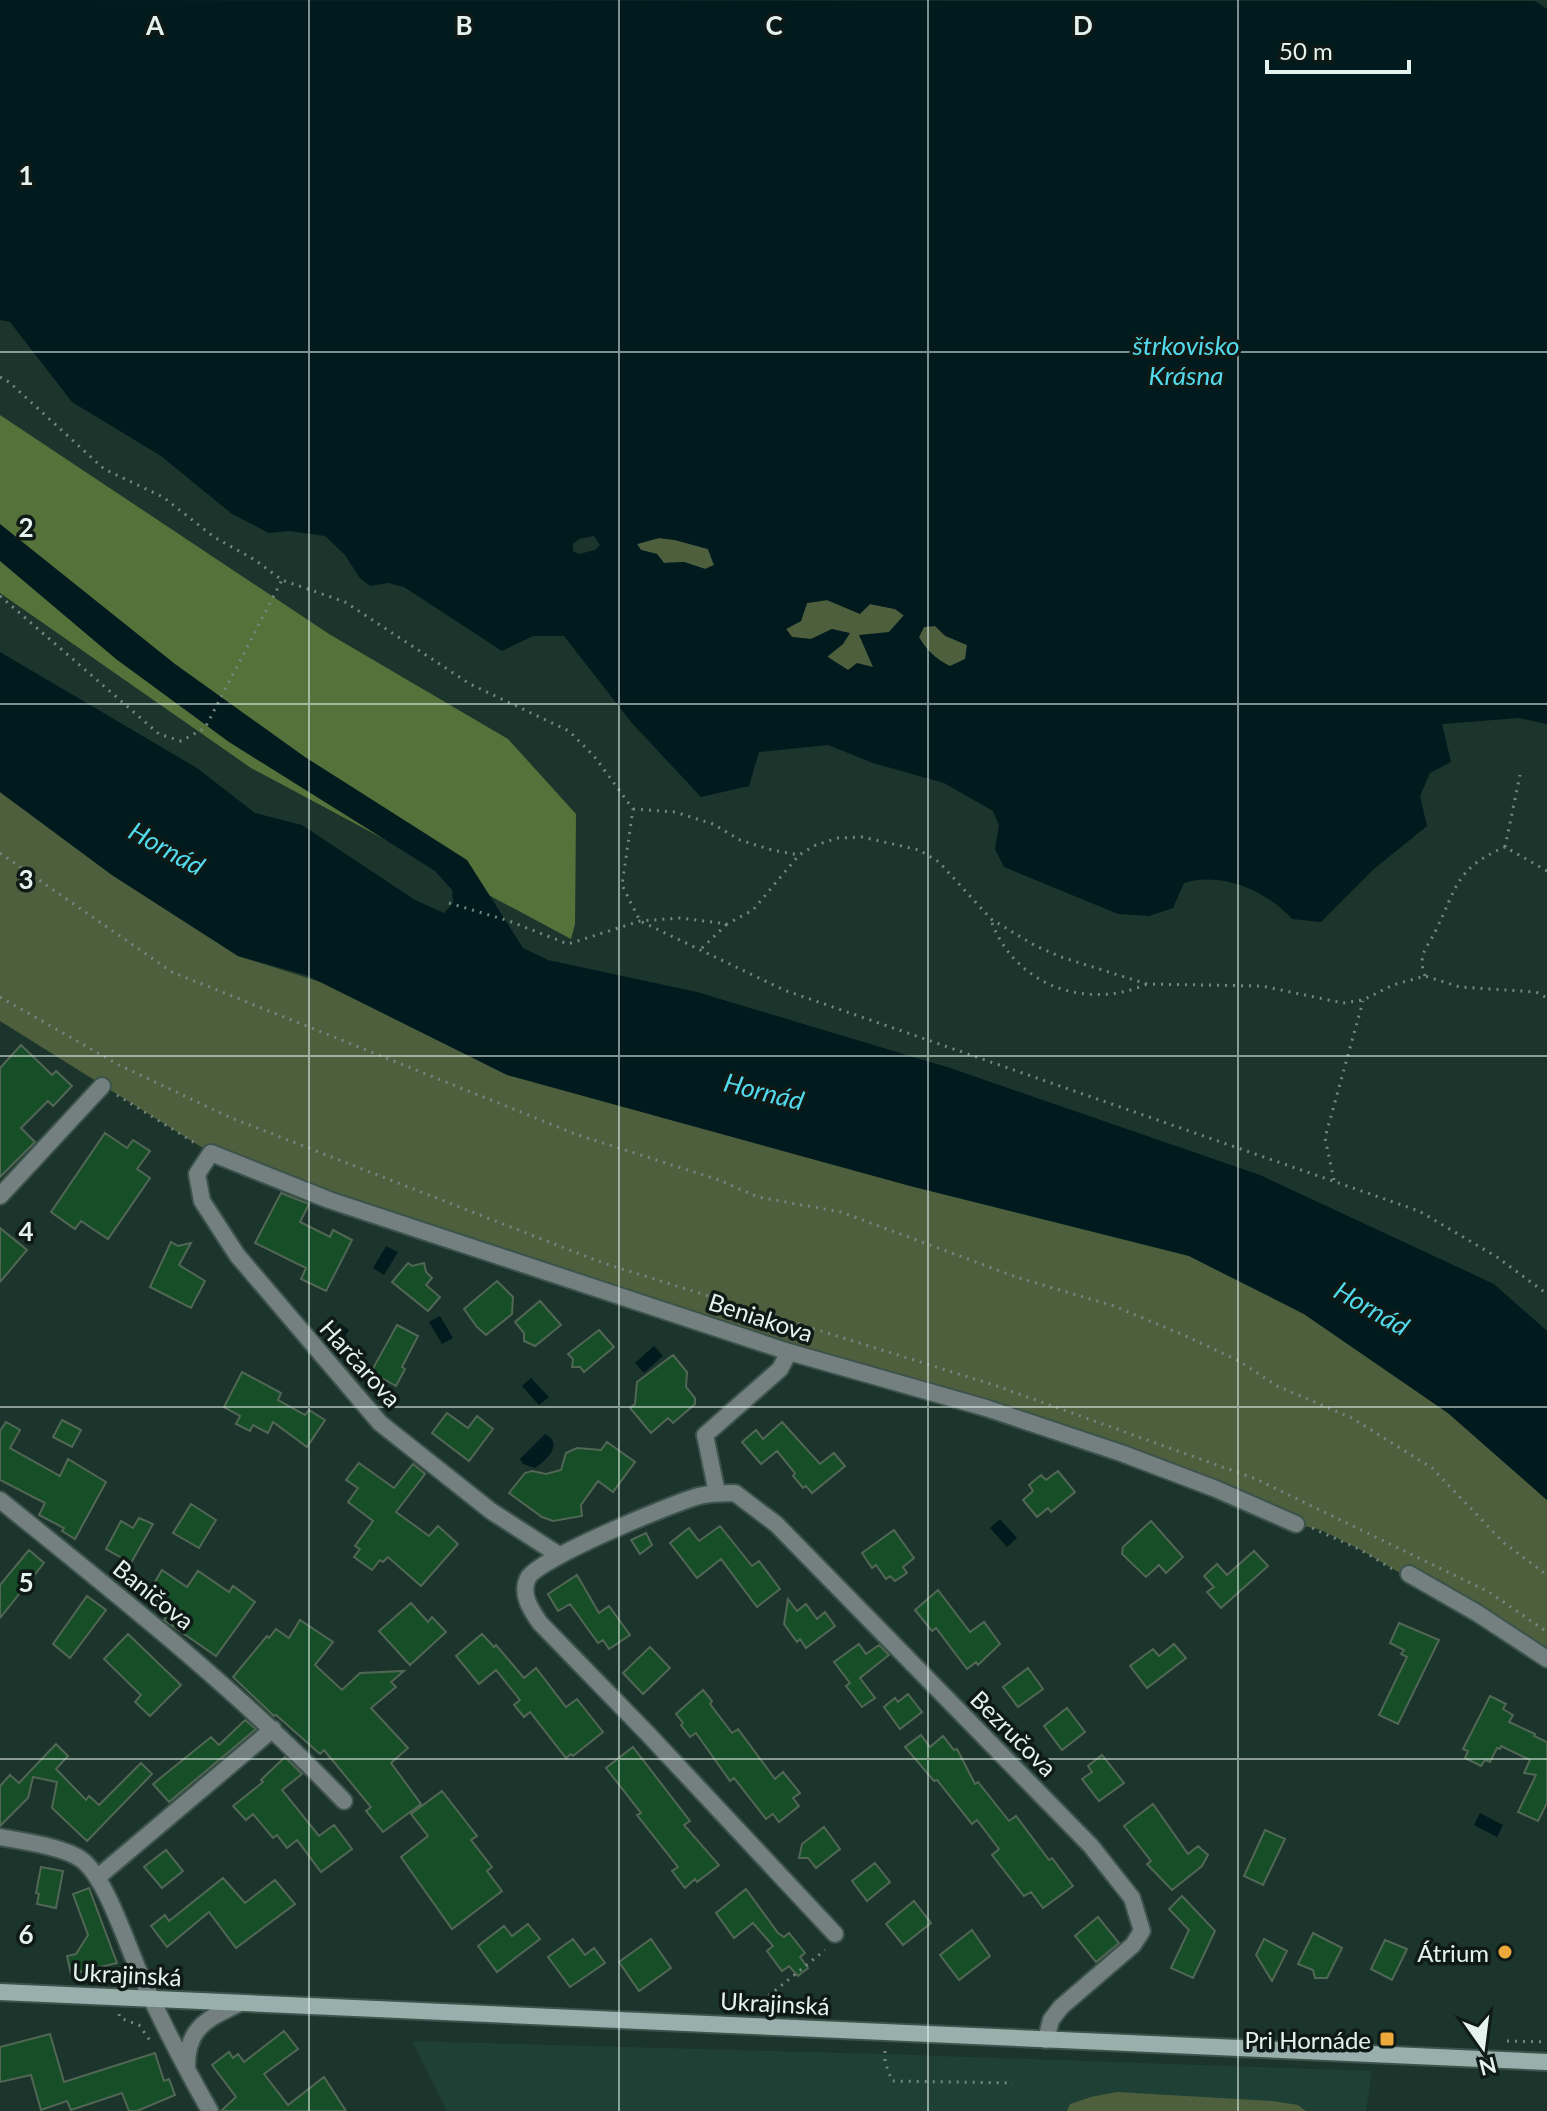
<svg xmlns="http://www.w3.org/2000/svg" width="1547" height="2111" viewBox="0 0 1547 2111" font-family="Lato,sans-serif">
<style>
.built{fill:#1e4035}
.green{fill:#4e5f3e}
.forest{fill:#56723b}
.water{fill:#001a1e;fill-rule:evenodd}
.building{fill:#154e27;stroke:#526655;stroke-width:2}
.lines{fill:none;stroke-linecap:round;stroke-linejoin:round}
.minor-casing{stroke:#3c534b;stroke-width:20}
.secondary-casing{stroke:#3c534b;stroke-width:20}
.path{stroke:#738780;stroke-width:3;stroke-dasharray:2 6;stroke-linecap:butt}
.minor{stroke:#73807f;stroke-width:16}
.secondary{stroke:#99afac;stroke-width:16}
.grid{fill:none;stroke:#e4f3ed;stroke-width:2;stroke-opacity:0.55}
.poi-dot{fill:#eda83b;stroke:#0f1a16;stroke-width:3}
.labels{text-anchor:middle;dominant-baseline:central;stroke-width:7;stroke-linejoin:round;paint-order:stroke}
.street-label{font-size:24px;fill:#e4f3ed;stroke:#0f1a16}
.poi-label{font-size:24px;fill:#e4f3ed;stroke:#0f1a16;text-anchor:end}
.water-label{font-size:26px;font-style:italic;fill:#52daec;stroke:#0f1a16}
.grid-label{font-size:26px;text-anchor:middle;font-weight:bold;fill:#e4f3ed;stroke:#0f1a16;stroke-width:7;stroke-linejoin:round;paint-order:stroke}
</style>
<rect width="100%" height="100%" fill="#1c352c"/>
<!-- built -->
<path class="built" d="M412,2041L884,2054L1372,2071L1366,2111H447Z"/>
<!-- green -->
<path class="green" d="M659,538L675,540L708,549L714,565L705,569L684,562L664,563L657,554L641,550L637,544Z
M827,600L859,613L870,604L895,609L904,616L889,632L873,668L848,670L827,656L843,644L832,629L811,639L792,637L786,629L801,621L807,603Z
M935,626L945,636L967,645L966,659L950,667C937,660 926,650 919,637L924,627Z
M0,792L112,875L238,956L1189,1256L1304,1314L1448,1413L1547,1500V1660L1361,1550L1321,1530L1296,1524L1216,1489L789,1352L211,1153L0,1021Z
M1117,2092L1273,2101L1298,2105L1306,2111H1067L1070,2104L1091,2097Z"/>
<!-- forest -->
<path class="forest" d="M0,415L329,634L508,739L576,814L575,924L571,939L251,768L0,593Z"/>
<!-- water -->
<path class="water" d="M0,0L1535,1L1547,9V724L1519,718L1442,724L1451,762L1430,773L1420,796L1427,826L1374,869L1321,922L1292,919C1267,891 1222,871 1184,883L1173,908L1149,916L1118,914L1004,867L995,849L999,825L993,811L944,783L873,763L828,745L759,752L749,786L701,797L631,722L564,636H533L502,651L404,587L388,583L370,586L359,577L345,555L325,536L289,531L269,533L232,514L161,456L72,402L10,322L0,320ZM594,536L600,545L595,550L579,554L573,551V544L579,539ZM659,538L675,540L708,549L714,565L705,569L684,562L664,563L657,554L641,550L637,544ZM827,600L860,614L870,604L895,609L904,615L889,632L859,635L873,667L857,663L848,670L827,657L843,644L850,633L832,629L811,639L792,637L786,629L801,621L807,603ZM935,626L946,636L967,645L965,659L950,666C937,660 926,650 919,637L924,627Z
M0,524L175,664L305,757L467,860L523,948L548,960L697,992L950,1068L1260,1175L1494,1284L1547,1331V1500L1448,1413L1304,1314L1189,1256L910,1186L507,1075L306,975L238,956L112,875L0,792V652L197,768L255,813L302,825L415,900L444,913L453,903L452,890L435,871L229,742L116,659L0,561Z
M386,1246L398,1252L384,1275L373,1268Z
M440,1316L453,1338L442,1344L429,1322Z
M339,1323L349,1330L335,1351L324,1344Z
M654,1346L663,1356L644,1373L635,1363Z
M531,1378L549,1397L539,1405L522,1386Z
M545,1434C564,1443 547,1460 535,1468L523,1464L520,1459Z
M1000,1519L1017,1538L1007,1547L990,1528Z
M1480,1813L1503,1825L1497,1837L1474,1825Z"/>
<!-- building -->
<path class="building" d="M21,1045L52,1075L56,1071L72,1086L53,1106L48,1101L21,1128L35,1142L0,1177V1068Z
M105,1133L127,1148L133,1140L150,1151L137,1169L150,1178L108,1239L81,1221L75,1229L51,1212Z
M281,1193L309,1204L300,1222L330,1237L333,1230L352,1240L326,1291L301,1279L306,1268L255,1243Z
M0,1228L27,1250L0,1282Z
M171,1242L178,1246L191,1243L179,1265L205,1281L191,1308L150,1287Z
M408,1263L412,1266L424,1263L426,1272L432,1278L426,1285L440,1297L428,1311L392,1282Z
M497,1281L513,1297L512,1314L486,1335L477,1327L464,1309Z
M540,1301L561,1325L535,1346L524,1341V1333L515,1322Z
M397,1325L418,1336L402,1367L405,1369L396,1386L371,1372Z
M599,1330L614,1347L584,1372L580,1367H572L573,1359L568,1354Z
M673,1355L687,1372L686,1387L695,1398V1404L673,1423L668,1418L651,1433L630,1408L635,1404L637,1382Z
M242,1372L281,1393L278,1400L305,1415L309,1410L325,1420L307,1447L273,1422L268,1433L253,1425L250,1431L236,1424L240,1416L224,1407Z
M447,1413L468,1428L477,1416L493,1429L469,1461L432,1433Z
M62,1420L81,1430L72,1447L53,1437Z
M6,1422L20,1430L10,1448L60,1476L68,1459L106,1482L75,1539L62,1531L64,1528L39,1515L45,1503L0,1480V1431Z
M782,1422L820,1464L834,1453L845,1466L812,1493L806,1486L803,1488L793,1476L795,1473L777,1451L761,1464L742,1442L756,1430L763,1439Z
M607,1442L635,1462L613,1492L598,1481L581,1505L582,1516L553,1521L542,1517L509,1493L525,1473L532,1471L546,1474L561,1470L566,1453L577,1448L601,1450Z
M359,1463L394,1488L413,1464L425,1474L396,1512L429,1536L438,1526L458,1544L421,1586L388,1557L383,1562L380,1560L372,1570L354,1557L360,1549L355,1546L373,1521L348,1502L358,1488L346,1480Z
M1058,1471L1075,1492L1051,1512L1048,1508L1037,1517L1023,1500L1033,1491L1029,1485L1041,1475L1046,1480Z
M191,1504L216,1520L199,1548L173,1533Z
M139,1518L153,1524L131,1563L106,1549L121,1521L133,1528Z
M1151,1521L1183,1557L1166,1573L1159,1565L1146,1577L1122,1554L1123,1547Z
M720,1526L752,1566L759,1561L780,1589L757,1607L721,1559L697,1578L670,1543L689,1528L699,1541Z
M894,1530L914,1558L903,1567L907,1573L895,1581L890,1576L886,1579L876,1565L872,1568L862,1553Z
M646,1533L652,1545L640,1554L631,1540Z
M29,1550L44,1563L0,1618V1585Z
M1254,1551L1268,1566L1221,1608L1207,1592L1214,1587L1204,1576L1217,1564L1227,1575Z
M162,1570L187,1587L198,1571L229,1592L233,1586L255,1602L216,1656L164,1620L171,1609L147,1595Z
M577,1575L599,1613L609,1606L630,1635L609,1649L603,1640L598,1643L570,1604L558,1611L548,1594Z
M938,1590L970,1632L984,1622L1000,1644L978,1665L976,1662L967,1669L936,1628L932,1631L915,1610Z
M87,1596L106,1610L70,1658L53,1644Z
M788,1599L797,1611L806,1604L817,1619L825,1612L835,1626L806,1648L800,1639L797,1642L784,1624Z
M411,1603L428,1622L432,1617L446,1632L410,1665L379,1631Z
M300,1620L333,1642L315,1665L342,1690L360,1673L404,1671L391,1682L396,1687L371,1708L408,1748L391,1763L421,1804L383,1832L366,1811L371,1807L324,1750L320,1754L276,1715L274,1716L233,1677L267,1636L269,1638L276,1629L289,1638Z
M1399,1623L1439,1640L1398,1724L1379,1715L1407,1657L1401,1654L1404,1650L1390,1643Z
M128,1634L181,1685L150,1716L135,1702L141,1695L104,1659Z
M482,1634L494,1647L496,1645L524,1678L536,1668L566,1707L577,1699L603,1732L573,1756L571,1754L566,1758L530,1712L524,1717L514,1705L520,1700L496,1670L479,1684L456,1656Z
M859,1644L866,1654L879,1645L889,1655L860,1678L875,1698L862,1707L846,1686L850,1683L834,1662Z
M1174,1644L1186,1658L1147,1688L1130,1666L1153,1649L1159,1656Z
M650,1647L670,1668L643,1694L623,1673Z
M1028,1668L1043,1689L1018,1707L1003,1687Z
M703,1690L712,1701L710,1704L732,1733L738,1729L775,1779L783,1772L800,1793L793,1798L799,1806L779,1822L773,1814L766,1819L734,1778L730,1781L696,1733L690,1737L681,1725L683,1723L676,1714Z
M908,1694L922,1712L900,1729L884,1707L895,1698L898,1702Z
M1490,1696L1506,1704L1503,1709L1513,1715L1509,1722L1535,1734L1534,1736L1547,1742V1803L1538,1821L1518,1812L1536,1775L1524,1773L1530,1760L1501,1746L1500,1749L1497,1748L1490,1762L1485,1760L1481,1766L1465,1758L1468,1751L1463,1749Z
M1067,1708L1085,1732L1062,1750L1044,1726Z
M245,1720L256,1729L169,1802L153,1784L211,1737L219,1745Z
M921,1735L930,1747L943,1736L954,1750L957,1749L975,1784L978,1782L1009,1821L1016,1816L1049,1860L1052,1858L1073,1886L1043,1908L1031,1892L1024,1896L992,1855L999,1849L977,1820L972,1824L937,1780L934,1781L905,1747Z
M56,1744L68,1756L56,1769L86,1800L89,1796L99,1805L141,1763L152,1774L87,1841L52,1808L57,1782L33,1777L28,1798L0,1826V1786L10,1775L19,1783Z
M633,1747L690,1821L684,1825L719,1865L697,1882L695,1879L685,1888L672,1871L678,1867L637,1815L641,1813L606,1768Z
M1102,1755L1124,1783L1099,1801L1082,1779L1092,1772L1088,1766Z
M285,1757L302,1774L282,1790L319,1836L334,1825L352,1849L321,1872L297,1840L287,1848L277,1835L273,1838L253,1814L246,1820L233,1806L263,1782L261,1780Z
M442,1791L477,1836L471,1840L492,1867L487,1871L502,1891L452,1929L401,1857L428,1836L411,1814Z
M1153,1804L1188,1854L1198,1846L1208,1855L1202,1866L1172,1890L1147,1864L1151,1861L1124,1826Z
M824,1827L840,1849L816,1868L808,1858H799L802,1844Z
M1265,1830L1285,1839L1263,1885L1244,1876Z
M166,1850L183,1871L162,1888L144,1867Z
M875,1863L890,1882L867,1901L852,1881Z
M41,1867L63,1871L56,1908L37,1904L39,1894L36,1893Z
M223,1878L245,1903L275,1880L295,1904L236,1948L209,1912L167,1947L151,1926L165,1915L169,1921Z
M89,1888L117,1963L71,1974L67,1956L76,1954L88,1935L73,1894Z
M746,1889L778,1933L784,1937L789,1933L805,1953L800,1957L808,1968L798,1976L789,1966L782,1971L767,1951L773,1946L753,1923L734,1938L716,1913Z
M1182,1896L1215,1931L1193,1978L1171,1968L1189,1930L1169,1909Z
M914,1901L931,1923L903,1945L886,1924Z
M1098,1917L1119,1943L1096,1962L1075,1936Z
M528,1924L540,1939L497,1972L478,1946L504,1926L512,1936Z
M972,1930L990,1956L959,1980L940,1955Z
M1313,1933L1342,1948L1327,1978H1315L1313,1970L1298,1964Z
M573,1939L585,1955L594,1948L605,1963L570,1987L548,1957Z
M651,1939L671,1968L639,1991L619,1962Z
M1264,1939L1287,1951L1272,1981L1256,1955Z
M1385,1940L1407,1949L1392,1980L1371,1969Z
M284,2031L298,2049L264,2074L288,2105L324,2077L346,2111H221L236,2097L212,2065L229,2052L233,2058L238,2054L244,2062Z
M50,2034L64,2082L155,2053L164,2081L169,2079L175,2095L137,2111H129L122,2093L71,2110L67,2101L41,2110L31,2075L0,2082V2047Z"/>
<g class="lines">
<!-- minor casing -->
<g class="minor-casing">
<path id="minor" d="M0,1196L102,1086
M717,1493L705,1435L780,1369L789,1352
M0,1500C119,1596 238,1690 344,1801
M559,1555L491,1511L380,1423L237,1255L202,1201L197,1174L211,1153L329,1200L789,1352L986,1408L1121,1453L1216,1489L1296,1524
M1409,1574L1477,1613L1547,1659
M0,1837C22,1841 65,1847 82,1860C106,1878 127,1945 140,1974C161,2021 185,2067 210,2111
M98,1877L273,1729
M835,1934L648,1734L540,1623C531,1610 520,1594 528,1578C537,1559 673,1503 699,1496C711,1493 723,1493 735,1493L776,1524L1091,1846L1132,1898L1142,1931L1133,1945L1061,2007L1051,2020L1046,2040
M187,2069C186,2029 205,2020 238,2004"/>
</g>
<!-- secondary casing -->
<g class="secondary-casing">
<path id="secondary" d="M0,1992L1547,2062"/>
</g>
<!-- path -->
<path class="path" d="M0,377L9,382L104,469L163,497L214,537L255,560L282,580L345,602L470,684L569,731L594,756L633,809L622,885L640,921L784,990L1419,1211L1497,1257L1547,1294
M0,596L159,734L181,741L205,728L282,580
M633,809L675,812L713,824L740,840L772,850L799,855
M1505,847L1520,775
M0,853L172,972L578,1135L719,1180L758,1197L841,1212L1019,1278L1114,1306L1188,1337L1239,1361L1277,1386L1352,1418L1432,1468L1504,1543L1547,1575
M449,903L509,921L568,944L640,921L680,918L727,924L753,910L799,855L816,845L838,838L862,837L919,850L939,862L991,919L1034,945L1061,957L1147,984L1262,986L1343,1003L1363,1000L1393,985L1425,976L1460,987L1536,992L1547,998
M992,923C1016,985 1086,1011 1147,984
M702,948L727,924
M1425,976C1417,954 1427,949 1436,930C1457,887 1456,868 1505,847L1547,871
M0,997L119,1065L229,1117L603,1263L994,1385L1256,1479L1489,1592L1547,1632
M117,1095L195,1143
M1334,1180L1325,1138L1363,1001
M1312,1528L1361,1550L1394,1570
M760,2008L761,2002L825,1950
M119,2014L120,2018L139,2025L151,2042H153
M1507,2041L1547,2042
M885,2051V2062L892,2081L1013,2083"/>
<!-- minor -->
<use href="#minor" class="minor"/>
<!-- secondary -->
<use href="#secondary" class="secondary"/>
</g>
<!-- grid -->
<path class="grid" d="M309,0V2111M619,0V2111M928,0V2111M1238,0V2111M0,352H1547M0,704H1547M0,1056H1547M0,1407H1547M0,1759H1547"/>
<!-- markers -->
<g class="poi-dot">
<circle cx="1505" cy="1952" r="8"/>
<rect x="1379" y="2031" width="16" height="16" rx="4"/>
</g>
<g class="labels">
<!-- street labels -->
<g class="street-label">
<text transform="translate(761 1317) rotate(18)">Beniakova</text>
<text transform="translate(361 1363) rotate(48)">Harčarova</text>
<text transform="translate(154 1594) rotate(39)">Baničova</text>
<text transform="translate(1014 1733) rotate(45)">Bezručova</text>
<text transform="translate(127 1974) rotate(3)">Ukrajinská</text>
<text transform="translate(775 2003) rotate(3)">Ukrajinská</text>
</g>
<!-- poi labels -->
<g class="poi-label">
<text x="1489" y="1952">Átrium</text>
<text x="1371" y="2039">Pri Hornáde</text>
</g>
<!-- water labels -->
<g class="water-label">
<text x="1186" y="345">štrkovisko<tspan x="1186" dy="30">Krásna</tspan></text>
<text transform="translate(167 848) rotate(29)">Hornád</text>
<text transform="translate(764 1091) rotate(14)">Hornád</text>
<text transform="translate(1372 1308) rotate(30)">Hornád</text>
</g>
</g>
<g class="grid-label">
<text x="155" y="35">A</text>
<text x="464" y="35">B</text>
<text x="774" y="35">C</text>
<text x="1083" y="35">D</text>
<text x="26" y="185">1</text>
<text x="26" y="537">2</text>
<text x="26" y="889">3</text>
<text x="26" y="1241">4</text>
<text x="26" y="1592">5</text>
<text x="26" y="1944">6</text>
</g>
<!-- north arrow -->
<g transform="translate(1483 2047) rotate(166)" stroke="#0f1a16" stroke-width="6" paint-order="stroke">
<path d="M0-6L14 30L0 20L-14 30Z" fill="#e4f3ed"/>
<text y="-12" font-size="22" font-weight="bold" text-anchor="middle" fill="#e4f3ed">N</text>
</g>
<!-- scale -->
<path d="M1267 60v12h142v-12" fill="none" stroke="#e4f3ed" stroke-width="4"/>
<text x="1279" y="60" font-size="24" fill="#e4f3ed" stroke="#0f1a16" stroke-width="6" paint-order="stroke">50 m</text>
</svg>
